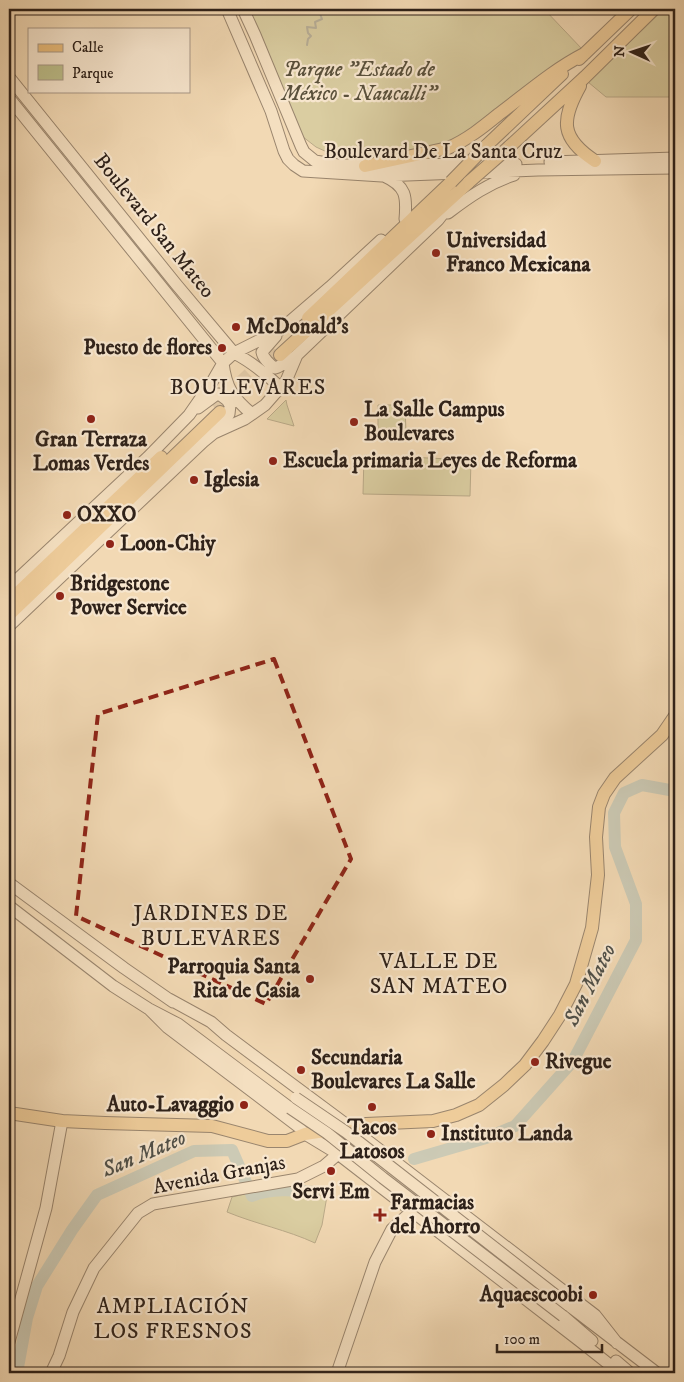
<svg xmlns="http://www.w3.org/2000/svg" width="684" height="1382" viewBox="0 0 684 1382" font-family="'IM FELL DW Pica',serif">
<style>
.green{fill:#bdbf8b;stroke:#767052}
.lines{fill:none;stroke-linecap:round;stroke-linejoin:round}
.stream{stroke:#717c77;stroke-width:2}
.river{stroke:#9db9b5;stroke-width:12}
.primary-tunnel{stroke:#cbb495;stroke-width:12;stroke-dasharray:12 6;stroke-linecap:butt}
.secondary-casing{stroke:#2e2119;stroke-width:13}
.primary-casing{stroke:#2e2119;stroke-width:14}
.secondary{stroke:#f7e6ce;stroke-width:11}
.primary{stroke:#e9bc7a;stroke-width:12}
.secondary-bridge-casing{stroke:#2e2119;stroke-width:13;stroke-linecap:butt}
.primary-bridge-casing{stroke:#2e2119;stroke-width:14;stroke-linecap:butt}
.secondary-bridge{stroke:#f7e6ce;stroke-width:11}
.primary-bridge{stroke:#e9bc7a;stroke-width:12}
.marked{fill:none;stroke:#8f2418;stroke-width:4;stroke-dasharray:10 6;stroke-linejoin:round}
.poi-dot{fill:#8f2418;stroke:#f7e6ce;stroke-width:2}
.labels{text-anchor:middle;dominant-baseline:central;stroke-width:4.5;stroke-linejoin:round;paint-order:stroke}
.park-label{font-size:21px;font-style:italic;fill:#59503b;stroke:#f7e6ce}
.street-label{font-size:21px;fill:#2e2119;stroke:#f7e6ce}
.poi-label{font-size:21px;font-weight:bold;fill:#2e2119;stroke:#f7e6ce;text-anchor:start}
.neighbourhood-label{font-size:22px;letter-spacing:1px;fill:#2e2119;stroke:#f7e6ce}
.water-label{font-size:22px;font-style:italic;fill:#4f4f48;stroke:#f7e6ce}
</style>
<rect width="100%" height="100%" fill="#f2d9b4"/>
<filter id="stains"><feTurbulence type="fractalNoise" baseFrequency=".004" numOctaves="4"/><feColorMatrix values="0 0 0 0 .2 0 0 0 0 .09 0 0 0 0 .02 0 0 0 .5 -.17"/></filter>
<radialGradient id="worn" r=".72"><stop offset=".6" stop-color="#630" stop-opacity="0"/><stop offset="1" stop-color="#630" stop-opacity=".3"/></radialGradient>
<!-- green -->
<path class="green" d="M247,9H544L582,49L464,138L405,154L338,157L316,147L298,133Z
M664,9H675V97H606L588,82Z
M286,400L287,405L294,426L267,419Z
M378,405H405L406,433H378Z
M364,455L471,460L470,496L363,494Z
M249,1193L251,1197C267,1196 283,1193 299,1194C308,1194 318,1195 327,1196L322,1225L315,1243C287,1230 256,1224 227,1212L232,1197Z"/>
<g class="lines">
<!-- stream -->
<path class="stream" d="M307,45L308,39L311,36L308,33L307,27L316,28L315,22L322,19L319,11"/>
<!-- river -->
<path class="river" d="M414,1159L486,1138L515,1126L573,1061L636,940V904L615,847L614,813L624,793L642,785L675,791
M17,1373L27,1318L37,1286L72,1230L97,1195L194,1151L232,1150L252,1196C271,1188 294,1190 314,1192"/>
<!-- primary-tunnel -->
<path class="primary-tunnel" d="M214,407L275,349"/>
<!-- secondary casing -->
<g class="secondary-casing">
<path id="secondary" d="M227,9L271,111L284,151L288,159L294,165L303,171L382,176L538,170L675,168
M243,9L255,35L301,146L304,152L315,161L338,165L516,164
M9,77L176,284L234,353C252,362 266,374 280,387
M9,98L223,363C226,388 233,398 252,414
M550,162L675,158
M384,176C406,186 407,196 405,219
M448,213C469,197 489,183 514,175
M276,336L262,352C263,358 270,365 275,368L278,367L296,356
M198,408L217,394H219L227,400L230,405L229,414L215,432
M9,587L148,457L189,415L212,382L223,363L234,353L280,330L330,287L381,240
M9,626L203,442L214,433L245,419L265,405L286,381L297,355L438,220L452,202
M9,883L124,968L173,1002
M9,906L113,986L149,1009L178,1024L290,1108
M169,999L211,1022L226,1035L355,1131L595,1315L617,1343
M149,1009L167,1027L299,1127L305,1134L338,1154L581,1342L620,1373
M568,1305L657,1373
M563,1316L592,1341
M9,1342L46,1208L62,1121
M616,1361L630,1373
M51,1373L59,1356L73,1312L94,1268L138,1213L153,1204L298,1179L324,1166L338,1154L355,1131
M337,1373L375,1262L392,1229L412,1211L438,1196"/>
</g>
<!-- primary casing -->
<g class="primary-casing">
<path id="primary" d="M579,59L631,9
M580,86C561,120 560,138 595,161
M486,146L562,74
M509,147L585,77L654,9
M365,166L448,148C467,140 483,127 499,114C527,93 553,70 584,54
M308,318L451,182
M280,355L469,182
M9,601L161,457
M9,615L220,412
M9,1113L62,1121L105,1123L212,1126L268,1141H287L305,1134L318,1132L355,1131L366,1124L433,1121L456,1115L479,1105L504,1085L525,1065L543,1041L560,1015L576,984L592,928L598,875L596,837L599,807L604,794L615,778L662,735L675,716"/>
</g>
<!-- secondary -->
<use href="#secondary" class="secondary"/>
<!-- primary -->
<use href="#primary" class="primary"/>
<!-- secondary-bridge casing -->
<g class="secondary-bridge-casing">
<path id="secondary-bridge" d="M296,1098L346,1132L568,1305
M290,1108L327,1133L383,1178L563,1316"/>
</g>
<!-- primary-bridge casing -->
<g class="primary-bridge-casing">
<path id="primary-bridge" d="M451,182L486,146
M469,182L509,147"/>
</g>
<!-- secondary-bridge -->
<use href="#secondary-bridge" class="secondary-bridge"/>
<!-- primary-bridge -->
<use href="#primary-bridge" class="primary-bridge"/>
</g>
<!-- marked area -->
<path d="M0 0H684V1382H0ZM274,659L351,859L266,1004L76,916L98,714Z" fill="#f2d9b4" fill-opacity=".55" fill-rule="evenodd"/>
<path class="marked" d="M274,659L351,859L266,1004L76,916L98,714Z"/>
<!-- markers -->
<g class="poi-dot">
<circle cx="436" cy="253" r="5"/>
<circle cx="236" cy="327" r="5"/>
<circle cx="222" cy="348" r="5"/>
<circle cx="91" cy="419" r="5"/>
<circle cx="354" cy="422" r="5"/>
<circle cx="273" cy="461" r="5"/>
<circle cx="194" cy="480" r="5"/>
<circle cx="67" cy="515" r="5"/>
<circle cx="110" cy="544" r="5"/>
<circle cx="60" cy="596" r="5"/>
<circle cx="310" cy="979" r="5"/>
<circle cx="535" cy="1062" r="5"/>
<circle cx="301" cy="1070" r="5"/>
<circle cx="244" cy="1105" r="5"/>
<circle cx="372" cy="1107" r="5"/>
<circle cx="431" cy="1134" r="5"/>
<circle cx="331" cy="1171" r="5"/>
<path d="M377.5 1207.5h5v5h5v5h-5v5h-5v-5h-5v-5h5z"/>
<circle cx="593" cy="1295" r="5"/>
</g>
<g class="labels">
<!-- park labels -->
<g class="park-label">
<text x="359" y="70">Parque "Estado de<tspan x="359" dy="24">México - Naucalli"</tspan></text>
</g>
<!-- street labels -->
<g class="street-label">
<text x="443" y="152">Boulevard De La Santa Cruz</text>
<text transform="translate(154 226) rotate(51)">Boulevard San Mateo</text>
<text transform="translate(219 1175) rotate(-11)">Avenida Granjas</text>
</g>
<!-- poi labels -->
<g class="poi-label">
<text x="446" y="241">Universidad<tspan x="446" dy="24">Franco Mexicana</tspan></text>
<text x="246" y="327">McDonald's</text>
<text x="212" y="348" text-anchor="end">Puesto de flores</text>
<text x="364" y="410">La Salle Campus<tspan x="364" dy="24">Boulevares</tspan></text>
<text x="91" y="440" text-anchor="middle">Gran Terraza<tspan x="91" dy="24">Lomas Verdes</tspan></text>
<text x="283" y="461">Escuela primaria Leyes de Reforma</text>
<text x="204" y="480">Iglesia</text>
<text x="77" y="515">OXXO</text>
<text x="120" y="544">Loon-Chiy</text>
<text x="70" y="584">Bridgestone<tspan x="70" dy="24">Power Service</tspan></text>
<text x="300" y="967" text-anchor="end">Parroquia Santa<tspan x="300" dy="24">Rita de Casia</tspan></text>
<text x="311" y="1058">Secundaria<tspan x="311" dy="24">Boulevares La Salle</tspan></text>
<text x="545" y="1062">Rivegue</text>
<text x="234" y="1105" text-anchor="end">Auto-Lavaggio</text>
<text x="372" y="1128" text-anchor="middle">Tacos<tspan x="372" dy="24">Latosos</tspan></text>
<text x="441" y="1134">Instituto Landa</text>
<text x="331" y="1192" text-anchor="middle">Servi Em</text>
<text x="390" y="1203">Farmacias<tspan x="390" dy="24">del Ahorro</tspan></text>
<text x="583" y="1295" text-anchor="end">Aquaescoobi</text>
</g>
<!-- neighbourhood labels -->
<g class="neighbourhood-label">
<text x="248" y="387">BOULEVARES</text>
<text x="211" y="913">JARDINES DE<tspan x="211" dy="25">BULEVARES</tspan></text>
<text x="439" y="961">VALLE DE<tspan x="439" dy="25">SAN MATEO</tspan></text>
<text x="173" y="1306">AMPLIACIÓN<tspan x="173" dy="25">LOS FRESNOS</tspan></text>
</g>
<!-- water labels -->
<g class="water-label">
<text transform="translate(590 985) rotate(-63)">San Mateo</text>
<text transform="translate(144 1154) rotate(-23)">San Mateo</text>
</g>
</g>
<!-- margin -->
<rect width="684" height="1382" fill="none" stroke="#f2d9b4" stroke-width="30"/>
<rect x="10" y="10" width="664" height="1362" fill="none" stroke="#2e2119" stroke-width="2.5"/>
<rect x="15" y="15" width="654" height="1352" fill="none" stroke="#2e2119"/>
<!-- legend -->
<rect x="28" y="28" width="162" height="65" fill="#f7e6ce" stroke="#a79786"/>
<rect x="38" y="44" width="25" height="8" fill="#e9bc7a" stroke="#a79786"/>
<text x="72" y="52" font-size="15" fill="#2e2119">Calle</text>
<rect x="38" y="65" width="25" height="15" fill="#bdbf8b" stroke="#a79786"/>
<text x="72" y="78" font-size="15" fill="#2e2119">Parque</text>
<!-- north arrow -->
<g transform="translate(632 52) rotate(273)" stroke="#f7e6ce" stroke-width="4" paint-order="stroke">
<path d="M0-4L9 19L0 12L-9 19Z" fill="#2e2119"/>
<text y="-8" font-size="14" font-weight="bold" text-anchor="middle" fill="#2e2119">N</text>
</g>
<!-- scale -->
<path d="M497 1344v8h105v-8" fill="none" stroke="#2e2119" stroke-width="2.5"/>
<text x="504" y="1344" font-size="15" fill="#2e2119" stroke="#f7e6ce" stroke-width="4" paint-order="stroke">100 m</text>
<rect width="100%" height="100%" filter="url(#stains)"/>
<rect width="100%" height="100%" fill="url(#worn)"/>
</svg>
